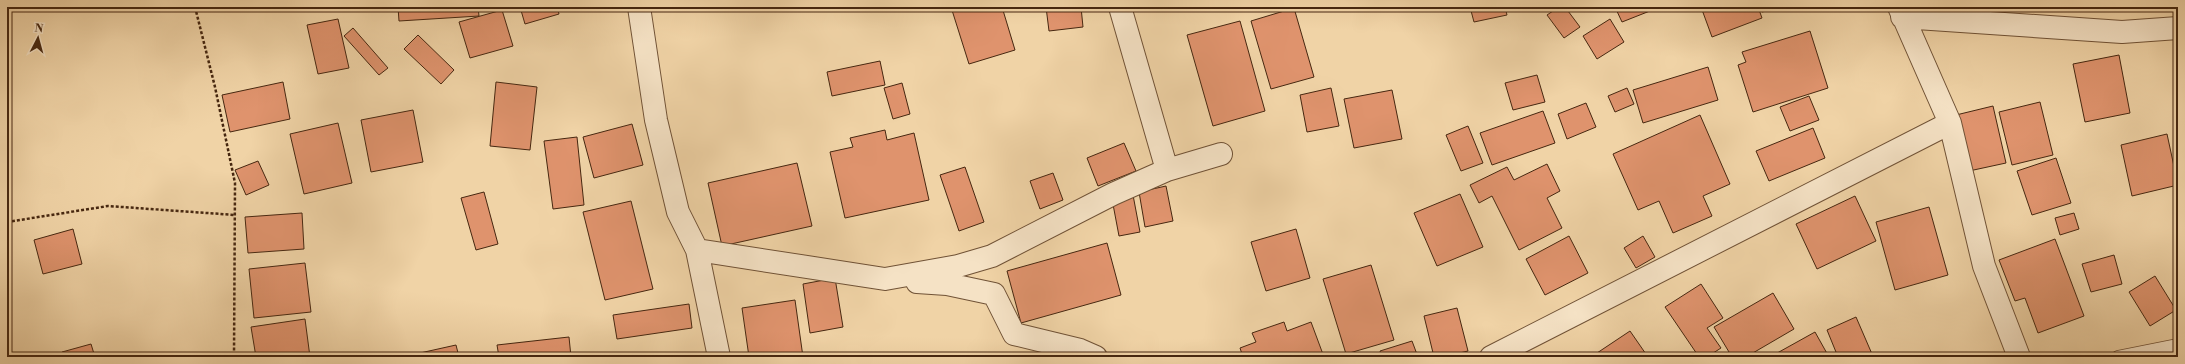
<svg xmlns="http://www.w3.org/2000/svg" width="2185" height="364" viewBox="0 0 2185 364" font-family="'Libre Bodoni',serif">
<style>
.building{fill:#df936d;stroke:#462710}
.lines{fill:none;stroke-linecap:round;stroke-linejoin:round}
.service-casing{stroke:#705236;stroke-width:14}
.minor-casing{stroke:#705236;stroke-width:24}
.path{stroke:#462710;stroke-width:2.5;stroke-dasharray:3 2;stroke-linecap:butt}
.service{stroke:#f5e2c5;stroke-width:12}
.minor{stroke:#f5e2c5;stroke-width:22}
</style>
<rect width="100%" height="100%" fill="#f0d3a6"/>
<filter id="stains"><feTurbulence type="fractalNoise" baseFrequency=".005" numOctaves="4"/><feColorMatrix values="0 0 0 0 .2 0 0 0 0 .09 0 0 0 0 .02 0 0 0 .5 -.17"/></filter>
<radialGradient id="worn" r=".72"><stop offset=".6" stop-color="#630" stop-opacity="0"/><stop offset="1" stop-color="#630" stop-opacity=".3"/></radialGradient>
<!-- building -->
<path class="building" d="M398,7H478L479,16L399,21Z
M520,7H557L559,14L525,24Z
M951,7H1002L1015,50L969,64Z
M1046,7H1081L1083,27L1049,31Z
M1470,7H1505L1507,15L1474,22Z
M1559,7H1565L1580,27L1564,38L1547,15Z
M1615,7H1660L1622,22Z
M1701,7H1758L1762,18L1712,37Z
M1761,7H1782L1762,12Z
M1294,8L1314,77L1271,89L1251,21Z
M502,10L513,46L470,58L459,22Z
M338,19L349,68L318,74L307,25Z
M1610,19L1624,42L1597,59L1583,36Z
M1240,21L1265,111L1213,126L1187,35Z
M353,28L388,68L379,75L344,36Z
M1810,31L1828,88L1753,112L1738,65L1746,62L1742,52Z
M418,35L454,70L441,84L404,49Z
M2119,55L2130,113L2085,122L2073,64Z
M880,61L885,85L832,96L827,72Z
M1708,67L1718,100L1643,123L1633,90Z
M1537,75L1545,102L1513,110L1505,83Z
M283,82L290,119L230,132L222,95Z
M496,82L537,87L530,150L490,146Z
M902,83L910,114L893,119L884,88Z
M1331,88L1339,126L1307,132L1300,95Z
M1627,88L1634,104L1615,112L1608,96Z
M1392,90L1402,139L1354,148L1344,99Z
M1809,96L1819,120L1790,131L1780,107Z
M2040,102L2053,155L2012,165L1999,112Z
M1586,103L1596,127L1567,139L1558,114Z
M1993,106L2006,163L1969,171L1956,115Z
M413,110L423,162L371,172L361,120Z
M1543,111L1555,143L1492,165L1480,133Z
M1700,115L1730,184L1703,196L1712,216L1673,233L1659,201L1638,210L1613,154Z
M338,123L352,183L304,194L290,134Z
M632,124L643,165L594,178L583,137Z
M1468,126L1483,163L1461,171L1446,135Z
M1813,128L1825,158L1769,181L1756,151Z
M885,130L887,140L914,133L929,200L845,218L830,152L853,147L850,138Z
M2167,134L2178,185L2132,196L2121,145Z
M577,137L584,205L553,209L544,141Z
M1124,143L1136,171L1098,186L1087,158Z
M2056,158L2071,203L2032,215L2017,171Z
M258,161L269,185L246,195L235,170Z
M797,163L812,226L722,246L708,183Z
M1547,164L1560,191L1547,198L1562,228L1519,250L1492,196L1479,203L1470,185L1507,167L1514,180Z
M965,167L984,222L959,231L940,175Z
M1053,173L1063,200L1040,209L1030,181Z
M1166,186L1173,221L1145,227L1139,192Z
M484,192L498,244L476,250L461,198Z
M1460,194L1483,247L1437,266L1414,213Z
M1133,195L1140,232L1119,236L1112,199Z
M1855,196L1876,241L1817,269L1796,224Z
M631,201L653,289L605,300L583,212Z
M1929,207L1948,275L1895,290L1876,222Z
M302,213L304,249L248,253L245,217Z
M2074,213L2079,229L2060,235L2055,218Z
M73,229L82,264L43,274L34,240Z
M1296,229L1310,278L1266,291L1251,242Z
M1569,236L1588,273L1545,295L1526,259Z
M1643,236L1655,257L1636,268L1624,248Z
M2055,239L2084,316L2038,333L2025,298L2015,301L1999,260Z
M1107,243L1121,295L1021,323L1007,271Z
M2114,255L2122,284L2091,292L2082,264Z
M305,263L311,312L254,318L249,269Z
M1371,265L1394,340L1346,354L1323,279Z
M2155,276L2176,310L2150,326L2129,292Z
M835,278L843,327L810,333L803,284Z
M1701,284L1723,318L1707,328L1721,348L1707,357H1699L1665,307Z
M1773,293L1794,329L1746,357H1732L1714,327Z
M795,300L803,357H749L742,308Z
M689,304L692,328L617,339L613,315Z
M1457,308L1468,351L1443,357H1434L1424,316Z
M1856,317L1872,354L1865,357H1838L1827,330Z
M305,319L310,357H256L251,327Z
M1284,322L1287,331L1311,322L1324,357H1243L1240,348L1256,342L1252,333Z
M1630,331L1648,357H1600L1597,353Z
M1815,332L1829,357H1770Z
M569,337L571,357H499L497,345Z
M1412,341L1418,357H1382L1380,351Z
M91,344L95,357H64L62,352Z
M456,345L459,357H402Z
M646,353V357H619Z"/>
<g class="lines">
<!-- service casing -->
<g class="service-casing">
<path id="service" d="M2118,357L2178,345"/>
</g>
<!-- minor casing -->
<g class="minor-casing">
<path id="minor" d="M639,7L656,120L678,212L697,250L719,357
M1120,7L1167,170
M1899,7L1950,123L1984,266L2019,357
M1902,17L2122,32L2178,28
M697,250L885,279L958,266L992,256L1113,194L1167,170L1221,154
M917,282L947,284L994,294L1014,334L1080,350L1096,357
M1491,357L1950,123"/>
</g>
<!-- path -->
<path class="path" d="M195,7L215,87L235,183L234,357
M7,222L108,206L235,215"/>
<!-- service -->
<use href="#service" class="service"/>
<!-- minor -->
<use href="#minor" class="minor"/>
</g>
<!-- margin -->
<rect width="2185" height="364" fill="none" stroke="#f0d3a6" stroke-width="24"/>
<rect x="8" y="8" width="2169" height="348" fill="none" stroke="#462710" stroke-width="2"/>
<rect x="12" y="12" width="2161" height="340" fill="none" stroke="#462710"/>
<!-- north arrow -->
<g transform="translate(38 38) rotate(6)" stroke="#f5e2c5" stroke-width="3" paint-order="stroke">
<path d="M0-3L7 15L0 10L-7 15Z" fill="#462710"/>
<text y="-6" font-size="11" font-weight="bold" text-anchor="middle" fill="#462710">N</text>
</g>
<rect width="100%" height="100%" filter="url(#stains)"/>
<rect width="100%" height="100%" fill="url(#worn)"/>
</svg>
